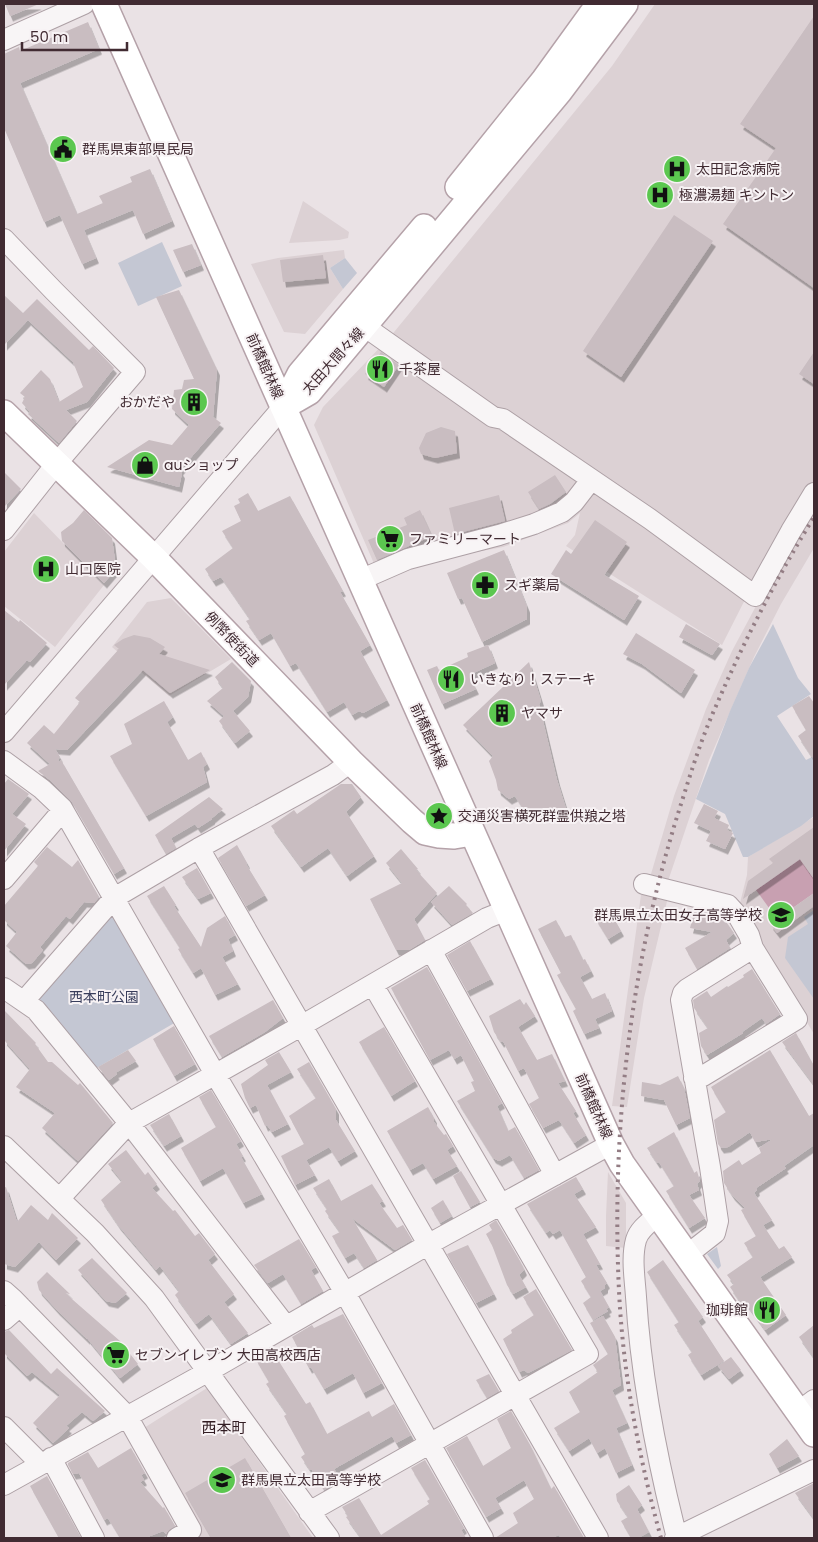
<svg xmlns="http://www.w3.org/2000/svg" width="818" height="1542" viewBox="0 0 818 1542" font-family="Poppins,'Noto Sans JP',sans-serif">
<style>
.built{fill:#dcd1d4}
.green{fill:#c4c7d3}
.water{fill:#c8a0b1}
.building{fill:#c9bdc1;filter:url(#shadow)}
.lines{fill:none;stroke-linecap:round;stroke-linejoin:round}
.minor-casing{stroke:#ada0a5;stroke-width:22}
.major-casing{stroke:#b5a2a9;stroke-width:28}
.minor{stroke:#f8f5f6;stroke-width:20}
.major{stroke:#fff;stroke-width:25}
.rail{stroke:#937d84;stroke-width:4;stroke-dasharray:2.5 5;stroke-linecap:butt}
.labels{text-anchor:middle;dominant-baseline:central;stroke-width:4;stroke-linejoin:round;paint-order:stroke}
.poi-label{font-size:14px;fill:#412b32;stroke:#f7f2f4;text-anchor:start}
.street-label{font-size:14px;fill:#412b32;stroke:#f7f2f4}
.park-label{font-size:14px;fill:#393e5c;stroke:#f7f2f4}
.neighbourhood-label{font-size:15px;fill:#321d23;stroke:#f7f2f4}
</style>
<defs>
<filter id="shadow"><feDropShadow dx="3" dy="5.5" stdDeviation="0" flood-color="#0004"/></filter>
</defs>
<rect width="100%" height="100%" fill="#eae2e5"/>
<!-- built -->
<path class="built" d="M655,4H814V484L760,570L722,645L566,546L575,535L580,513L568,523L503,547L449,557L406,570L382,582L314,425L323,407L390,337L612,66Z
M303,201L349,232L348,238L339,240L289,243Z
M344,250L345,258L330,268L343,289L305,334L284,332L251,264L278,258Z
M814,503V548L781,604L754,657L736,698L709,760L668,881L652,877L651,874L674,796L706,709L732,651L788,546Z
M34,513L104,585L55,647L4,606V552Z
M171,598L231,659L169,696L112,647L147,602Z
M814,817V1034L760,945L754,927L740,903L747,875L748,857Z
M646,892L668,897L644,998L627,1107L612,1106L641,895Z
M608,1172L626,1203V1248L606,1246V1216Z
M207,1388L313,1538H189L144,1428Z"/>
<!-- green -->
<path class="green" d="M162,242L182,286L138,306L118,263Z
M345,258L357,273L343,289L330,268Z
M773,624L798,678L811,694L777,716L806,760L814,756V816L801,826L748,857H743L725,814L696,799L730,711L749,668Z
M114,898L183,1018L88,1073L24,1001Z
M814,910V999L785,958L788,937L808,924L804,917Z
M717,1247L721,1266L718,1269L707,1254Z"/>
<!-- water -->
<path class="water" d="M800,859L814,879V893L777,919L756,890Z"/>
<!-- building -->
<path class="building" d="M5,4H39L10,16Z
M814,16V288L723,224L776,148L740,124Z
M88,22L99,49L20,83L77,214L103,203L99,196L132,182L130,177L150,169L172,221L143,234L133,210L84,230L96,258L82,264L60,215L44,222L4,128V54L19,47L20,51Z
M674,215L713,241L621,377L583,351Z
M192,244L201,265L183,272L173,250Z
M323,255L326,278L283,282L280,260Z
M179,290L217,370L213,417L221,423L180,470L182,473L179,487L107,467L149,440L172,445L189,425L172,409L174,390L182,389L184,380L194,379L156,297Z
M4,295L23,313L37,299L89,350L93,346L114,368L87,402L66,410L77,421L59,443L28,414L30,412L22,403L25,397L20,393L41,370L50,379L59,402L83,387L73,362L28,320L4,345Z
M381,352L399,365L384,387L365,374Z
M814,352V384L799,374Z
M441,427L455,431L457,453L435,458L421,454L419,448L426,433Z
M4,472L21,489L4,507Z
M555,475L566,492L550,504L539,509L528,492Z
M248,493L258,511L290,496L343,591L340,592L370,645L360,651L387,700L363,713L359,711L352,715L344,702L327,712L296,663L290,666L271,633L259,640L246,621L250,619L221,577L213,581L205,569L233,548L222,531L241,521L234,506L240,503L238,499Z
M499,495L505,521L455,534L449,508Z
M84,510L112,538L116,569L104,583L62,541L61,532L73,523Z
M420,510L432,536L377,560L368,540L407,525L404,518Z
M595,520L627,542L604,575L639,596L624,620L551,574L566,550L571,554Z
M504,550L527,607V619L482,642L462,598L458,599L447,573Z
M4,610L19,622L20,620L47,643L30,662L27,660L4,685Z
M686,624L720,644L712,655L679,637Z
M636,633L695,670L681,693L642,664L623,654Z
M134,635L150,638L165,647L159,654L210,670L170,693L143,670L67,750L55,749L60,757L58,760L59,762L61,760L124,868L114,874L72,802L50,780L38,771L50,764L27,743L44,725L54,734L80,702L75,698L119,649L114,645L123,639Z
M488,645L495,663L469,675L476,689L442,704L427,670L437,666L439,670L468,657L467,653Z
M232,662L251,681L248,697L233,711L250,731L235,743L219,721L224,716L207,701L223,688L215,677Z
M529,662L541,701L539,704L557,780L567,812H525L515,796L509,799L498,790L496,780L489,761L493,756L463,725Z
M809,696L814,703V760L798,736L806,730L792,706Z
M164,701L173,717L167,722L188,760L201,752L207,764L203,767L207,782L146,816L110,756L132,744L124,724Z
M8,779L29,794L12,814L26,824L4,851V784Z
M341,784H352L361,797L346,812L374,856L347,876L328,848L301,867L271,826L294,810L297,814Z
M209,797L223,809L212,818V819L198,828L195,824L171,838L176,848L166,854L155,835Z
M704,804L718,811L714,818L729,825L727,830L733,833L725,849L706,841L711,831L694,823Z
M814,827V879L800,859L743,899L748,881L773,863L769,859Z
M237,845L247,863L246,864L265,895L246,906L218,858Z
M47,847L72,867L78,860L99,897L94,903L84,902L70,919L66,916L40,947L43,950L32,963L26,964L6,946L17,932L4,920V906L38,866L34,862Z
M401,849L418,869L416,870L437,893L414,919L425,940L409,950H396L370,899L402,883L386,863Z
M197,868L211,893L198,899L182,877Z
M164,886L176,905L174,906L201,947L207,928L225,916L235,935L228,939L233,951L222,957L238,984L215,995L201,968L193,973L178,949L180,948L147,896Z
M449,886L467,904L466,905L473,913L452,925L431,902Z
M814,893V906L777,933L770,924Z
M608,908L621,931L608,939L595,918Z
M695,909L722,916L734,933L726,940L730,948L697,969L685,948L712,932L690,928Z
M556,920L565,937L571,935L583,960L585,959L591,971L580,977L592,999L605,993L612,1011L595,1019L599,1028L584,1034L573,1011L576,1009L557,975L561,973L538,929Z
M470,941L491,979L467,991L447,955Z
M427,967L502,1103L497,1106L508,1131L515,1127L539,1170L524,1178L510,1155L499,1161L493,1158L457,1101L475,1091L471,1082L474,1081L461,1055L454,1059L449,1050L430,1060L391,988Z
M752,969L780,1014L766,1024L762,1018L742,1032L743,1033L707,1055L701,1046L699,1033L708,1028L694,1008L693,1000L707,991L711,997L727,986L728,987L744,977L743,975Z
M520,999L524,1005L526,1002L535,1016L518,1027L537,1060L552,1054L565,1081L558,1083L576,1111L573,1113L586,1135L574,1143L559,1120L543,1128L529,1104L539,1098L524,1068L518,1071L503,1041L501,1042L494,1032L489,1016Z
M273,1000L283,1018L265,1032L222,1057L209,1036Z
M4,1010L36,1043L35,1044L48,1062H52L78,1085L80,1083L113,1123L78,1161L42,1128L55,1113L16,1087L30,1069L4,1040Z
M174,1026L195,1064L174,1076L153,1039Z
M384,1027L415,1081L391,1096L359,1042Z
M796,1033L814,1066V1085L782,1042Z
M128,1050L136,1061L115,1073L117,1074L109,1080L98,1067Z
M770,1050L809,1116L814,1113V1145L784,1166L786,1168L756,1188L757,1190L754,1193L772,1220L763,1225L779,1249L784,1246L792,1257L760,1277L786,1315L765,1330L744,1301L741,1303L730,1287L734,1284L727,1275L753,1257L744,1243L756,1236L741,1210L745,1208L732,1195L724,1183L723,1171L739,1160L742,1165L761,1153L759,1148L773,1139L755,1142L750,1132L728,1147L721,1148L718,1144L714,1120L726,1112L711,1087Z
M279,1052L291,1072L267,1085L288,1124L272,1132L267,1125L265,1126L256,1105L250,1108L245,1098L241,1084L268,1065L265,1060Z
M309,1062L336,1109V1120L355,1151L338,1161L329,1147L306,1160L315,1175L295,1185L281,1156L304,1144L289,1116L316,1098L297,1069Z
M678,1076L684,1088L690,1118L676,1125L664,1100L641,1096L642,1082L660,1085Z
M211,1090L241,1141L236,1144L243,1156L241,1157L262,1194L243,1203L223,1168L200,1181L181,1148L216,1127L199,1097Z
M428,1107L434,1118V1122L444,1135L446,1134L453,1146L447,1150L457,1166L433,1179L423,1163L410,1170L387,1131Z
M169,1114L181,1136L164,1146L150,1125Z
M674,1132L694,1173L697,1171L700,1181L697,1184L699,1190L689,1195L705,1218L689,1228L666,1191L674,1186L659,1162L657,1163L647,1148Z
M126,1150L145,1175L148,1172L157,1184L152,1188L173,1211L175,1210L195,1236L199,1233L215,1254L208,1260L234,1294L224,1302L248,1333L231,1344L209,1314L196,1324L175,1295L179,1291L160,1266L156,1270L147,1259L118,1225L101,1200L122,1181L108,1164Z
M461,1171L480,1202L470,1207L453,1176Z
M576,1177L583,1189L574,1194L596,1227L583,1234L600,1264L596,1265L607,1283L605,1285V1288L600,1291L609,1307L606,1309L608,1311L593,1320L583,1303L591,1297L581,1281L586,1277L560,1230L553,1234L550,1230L546,1233L527,1204Z
M329,1179L341,1201L372,1184L383,1201L379,1203L397,1228L403,1225L412,1240L395,1250L352,1218L377,1260L364,1268L354,1253L345,1258L332,1236L340,1232L325,1211L327,1209L313,1188Z
M6,1187L17,1222L31,1205L48,1220L52,1213L78,1238L56,1260L39,1242L15,1267L4,1264V1188Z
M443,1200L452,1216L440,1223L431,1208Z
M496,1220L520,1261L524,1270L519,1275L526,1287L513,1294L507,1285L492,1245L486,1234L492,1230L489,1225Z
M299,1239L316,1267L311,1270L323,1291L301,1304L283,1274L268,1283L254,1265Z
M468,1245L494,1294L476,1303L447,1254Z
M92,1258L127,1293L115,1303L106,1301L78,1270Z
M663,1260L703,1317L698,1321L724,1361L701,1375L688,1355L692,1352L674,1325L679,1322L647,1272Z
M47,1272L70,1294L65,1293L120,1341L138,1364L120,1378L87,1338V1339L57,1310L39,1290L37,1282Z
M536,1289L572,1350L528,1373L524,1370L519,1372L503,1339L512,1333L511,1330L534,1315L523,1297Z
M343,1314L382,1383L363,1393L353,1373L324,1389L311,1367L309,1368L292,1337L312,1325L314,1328Z
M603,1316L615,1337L621,1385L612,1390L627,1423L616,1428L632,1465L616,1473L605,1448L597,1453L589,1438L569,1451L554,1428L580,1412L569,1392L598,1372L593,1365L608,1354L590,1323Z
M814,1325V1358L799,1337Z
M9,1330L51,1374L57,1368L105,1411L93,1421L82,1412L66,1426L69,1428L53,1443L33,1423L60,1395L32,1372L27,1376L4,1353V1332Z
M271,1349L306,1404L310,1402L327,1434L369,1411L372,1417L394,1404L411,1435L396,1443L392,1436L334,1469L341,1480L324,1490L312,1470H310L301,1457L305,1454L284,1416L287,1414L266,1384L269,1382L255,1358Z
M731,1357L741,1370L729,1379L718,1366Z
M489,1374L499,1391L487,1398L476,1380Z
M511,1411L530,1445L551,1489L554,1486L584,1538H561L559,1535L551,1538H495L518,1523L513,1513L534,1499L524,1480L495,1498L501,1508L486,1517L446,1448L467,1436L483,1466L511,1448L497,1419Z
M787,1439L799,1456L777,1468L769,1454Z
M131,1448L145,1473L141,1475L144,1480L140,1482L163,1508L164,1507L175,1526L167,1532L166,1534L163,1531L145,1538H120L108,1518L104,1520L79,1473L73,1474L68,1465V1463L88,1452L98,1468Z
M245,1458L291,1538H211L185,1493Z
M425,1460L464,1528L461,1530L466,1538H361L346,1517L348,1516L342,1507L359,1498L381,1535L429,1504L427,1501L430,1499L411,1468Z
M47,1476L81,1538H59L30,1486Z
M814,1483V1519L795,1493Z
M629,1485L642,1505L637,1509L649,1532L638,1538H631L621,1521L628,1517L617,1501L616,1494Z"/>
<g class="lines">
<!-- minor casing -->
<g class="minor-casing">
<path id="minor" d="M4,40L84,4
M4,239L54,291L135,372L57,463L4,530
M364,326L493,417L503,419L650,519L755,596L791,531L814,493
M360,580L408,559L499,535L534,524L562,512L574,502L591,480
M4,732L283,407
M4,761L42,789L62,808L215,1074L345,1293L483,1538
M199,848L598,1538
M4,879L63,810
M644,884L728,905L738,916L749,935L753,948L687,989L683,993L681,1000L710,1167L718,1221L715,1233L687,1255
M431,950L555,1175
M4,988L36,1010L129,1123L286,1326
M24,1001L114,898L199,848L333,775L351,762
M694,1078L703,1076L797,1019L753,948
M4,1146L95,1233L154,1298L329,1538
M60,1198L129,1123L301,1026L487,918L507,910
M658,1215C650,1222 639,1229 636,1240C631,1258 635,1280 636,1297C641,1379 657,1459 677,1538
M4,1291L13,1299L127,1416L191,1530L177,1538
M4,1320L20,1306
M798,1412L814,1400
M4,1427L41,1464
M51,1458L94,1538
M4,1485L209,1371L429,1244L611,1144
M309,1512L588,1354L373,985
M675,1538L814,1470"/>
</g>
<!-- major casing -->
<g class="major-casing">
<path id="major" d="M104,4L611,1144L622,1164L814,1434
M458,187L544,80L599,4
M283,407L309,392L559,92L625,4
M283,407L300,374L424,227
M4,413L154,558L351,762L412,821L425,832L439,835L454,836L472,833"/>
</g>
<!-- minor -->
<use href="#minor" class="minor"/>
<!-- major -->
<use href="#major" class="major"/>
<!-- rail -->
<path class="rail" d="M661,1538C639,1458 623,1374 619,1291C611,1126 631,959 682,801C692,769 702,737 716,706C744,641 777,577 814,517"/>
</g>
<!-- icons -->
<defs>
<g id="civic-disc" transform="scale(1.4375)"><circle r="9.5" fill="#5bc74f" stroke="#f7f2f4"/><path d="M-.6-6.5H3V-4.5H.6V-3L4-1V1h2V6H-6V1h2V-1L-.6-3ZM-1.2 2.5V6h2.4V2.5Z" fill="#111"/></g>
<g id="hospital-disc" transform="scale(1.4375)"><circle r="9.5" fill="#5bc74f" stroke="#f7f2f4"/><path d="M-5-5h3v3.5h4V-5h3V5h-3V1.5h-4V5h-3Z" fill="#111"/></g>
<g id="restaurant-disc" transform="scale(1.4375)"><circle r="9.5" fill="#5bc74f" stroke="#f7f2f4"/><path d="M-5-6h1v4h1v-4h1v4h1v-4h1v5L-1.5 .5V6h-2V.5L-5-1ZM5-6V6H3V1.5H1.5Q1.5-4 5-6Z" fill="#111"/></g>
<g id="building-disc" transform="scale(1.4375)"><circle r="9.5" fill="#5bc74f" stroke="#f7f2f4"/><path d="M-4-6H4V6H1V3H-1V6H-4ZM-2.5-4.3h1.7v1.8h-1.7ZM.8-4.3h1.7v1.8H.8ZM-2.5-1h1.7V.8h-1.7ZM.8-1h1.7V.8H.8Z" fill="#111"/></g>
<g id="shop-disc" transform="scale(1.4375)"><circle r="9.5" fill="#5bc74f" stroke="#f7f2f4"/><path d="M-5-2.5h2.3a2.7 3.5 0 0 1 5.4 0H5L5.5 6h-11ZM-1.5-2.5h3a1.5 2.3 0 0 0-3 0Z" fill="#111"/></g>
<g id="supermarket-disc" transform="scale(1.4375)"><circle r="9.5" fill="#5bc74f" stroke="#f7f2f4"/><path d="M-6-5.5h2.5l.6 2H6L4.5 2H-2.5L-4.4-4H-6ZM-1.5 3.2a1.3 1.3 0 1 0 .1 0ZM3 3.2a1.3 1.3 0 1 0 .1 0Z" fill="#111"/></g>
<g id="pharmacy-disc" transform="scale(1.4375)"><circle r="9.5" fill="#5bc74f" stroke="#f7f2f4"/><path d="M-2-6h4v4h4v4h-4v4h-4v-4h-4v-4h4Z" fill="#111"/></g>
<g id="sight-disc" transform="scale(1.4375)"><circle r="9.5" fill="#5bc74f" stroke="#f7f2f4"/><path d="M0-6L1.8-2.2L6-1.7L2.9 1.2L3.7 5.4L0 3.3L-3.7 5.4L-2.9 1.2L-6-1.7L-1.8-2.2Z" fill="#111"/></g>
<g id="school-disc" transform="scale(1.4375)"><circle r="9.5" fill="#5bc74f" stroke="#f7f2f4"/><path d="M0-5L7-2L0 1L-7-2ZM-4 1L0 2.5L4 1V4Q0 6-4 4Z" fill="#111"/></g>
</defs>
<g fill-rule="evenodd">
<use href="#civic-disc" x="63" y="149"/>
<use href="#hospital-disc" x="677" y="169"/>
<use href="#hospital-disc" x="660" y="195"/>
<use href="#restaurant-disc" x="380" y="369"/>
<use href="#building-disc" x="194" y="402"/>
<use href="#shop-disc" x="145" y="465"/>
<use href="#supermarket-disc" x="390" y="539"/>
<use href="#hospital-disc" x="46" y="569"/>
<use href="#pharmacy-disc" x="485" y="585"/>
<use href="#restaurant-disc" x="451" y="679"/>
<use href="#building-disc" x="502" y="713"/>
<use href="#sight-disc" x="439" y="816"/>
<use href="#school-disc" x="781" y="915"/>
<use href="#restaurant-disc" x="767" y="1310"/>
<use href="#supermarket-disc" x="116" y="1355"/>
<use href="#school-disc" x="222" y="1480"/>
</g>
<g class="labels">
<!-- poi labels -->
<g class="poi-label">
<text x="82" y="149">群馬県東部県民局</text>
<text x="696" y="169">太田記念病院</text>
<text x="679" y="195">極濃湯麺 キントン</text>
<text x="399" y="369">千茶屋</text>
<text x="175" y="402" text-anchor="end">おかだや</text>
<text x="164" y="465">auショップ</text>
<text x="409" y="539">ファミリーマート</text>
<text x="65" y="569">山口医院</text>
<text x="504" y="585">スギ薬局</text>
<text x="470" y="679">いきなり！ステーキ</text>
<text x="521" y="713">ヤマサ</text>
<text x="458" y="816">交通災害横死群霊供羪之塔</text>
<text x="762" y="915" text-anchor="end">群馬県立太田女子高等学校</text>
<text x="748" y="1310" text-anchor="end">珈琲館</text>
<text x="135" y="1355">セブンイレブン 大田高校西店</text>
<text x="241" y="1480">群馬県立太田高等学校</text>
</g>
<!-- street labels -->
<g class="street-label">
<text transform="translate(333 361) rotate(-48)">太田大間々線</text>
<text transform="translate(265 366) rotate(66)">前橋館林線</text>
<text transform="translate(232 639) rotate(46)">例幣使街道</text>
<text transform="translate(429 736) rotate(66)">前橋館林線</text>
<text transform="translate(594 1106) rotate(66)">前橋館林線</text>
</g>
<!-- park labels -->
<g class="park-label">
<text x="104" y="997">西本町公園</text>
</g>
<!-- neighbourhood labels -->
<g class="neighbourhood-label">
<text x="224" y="1427">西本町</text>
</g>
</g>
<!-- border -->
<rect width="818" height="1542" fill="none" stroke="#412b32" stroke-width="10"/>
<!-- scale -->
<path d="M22 42v8h105v-8" fill="none" stroke="#412b32" stroke-width="2.5"/>
<text x="30" y="42" font-size="15" fill="#412b32" stroke="#f7f2f4" stroke-width="4" paint-order="stroke">50 m</text>
</svg>
